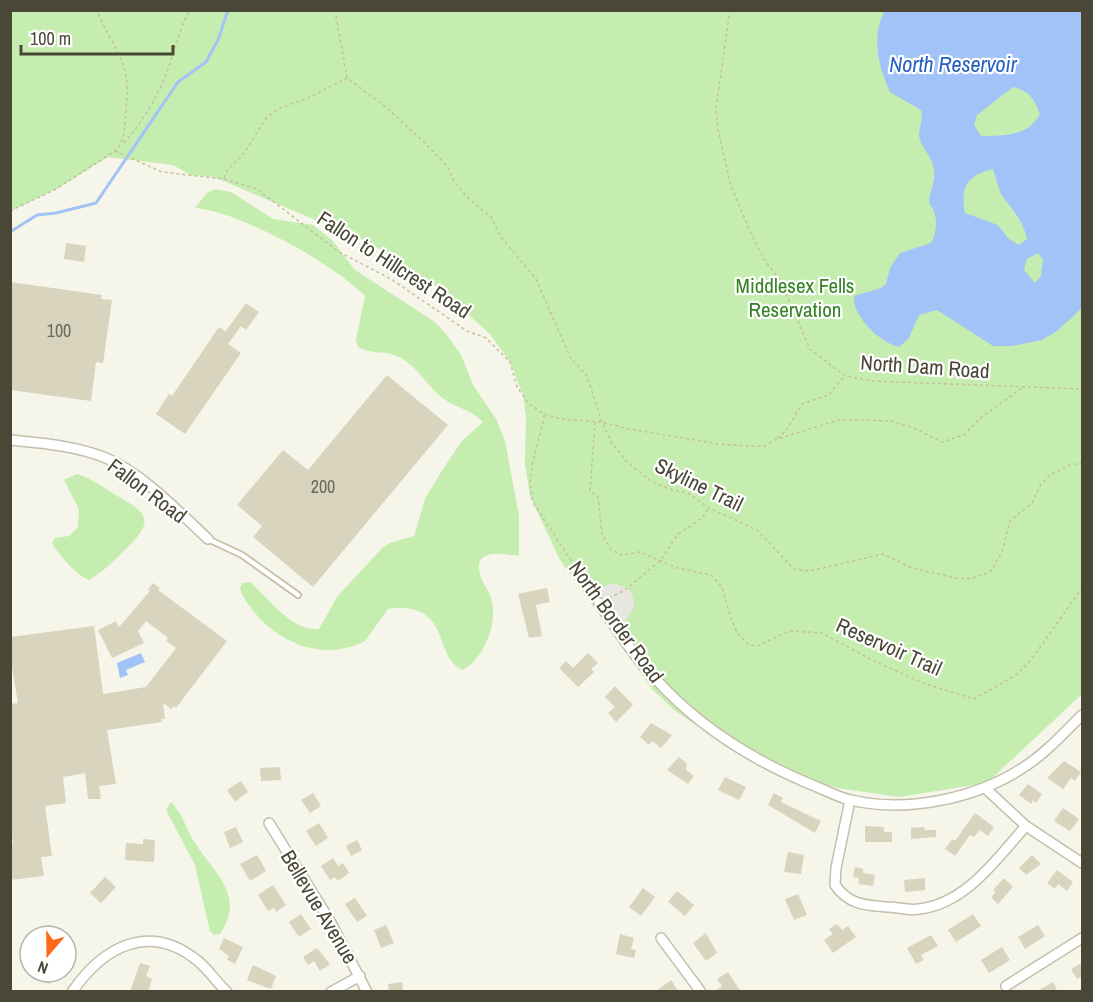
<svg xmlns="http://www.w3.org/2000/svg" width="1093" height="1002" viewBox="0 0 1093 1002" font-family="'Archivo Narrow',sans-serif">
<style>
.green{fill:#c5edaf}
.parking{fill:#e7e6e1}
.water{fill:#a2c3f7;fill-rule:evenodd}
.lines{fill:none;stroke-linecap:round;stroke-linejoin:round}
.stream{stroke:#a2c3f7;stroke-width:3}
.building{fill:#d9d4be}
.lane-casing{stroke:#c3bfab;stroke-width:8}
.street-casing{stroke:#c3bfab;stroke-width:12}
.path{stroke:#c6bf9b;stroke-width:1.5;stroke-dasharray:3 3;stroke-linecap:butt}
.lane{stroke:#fff;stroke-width:4.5}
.street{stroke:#fff;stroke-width:9}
.labels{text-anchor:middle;stroke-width:4.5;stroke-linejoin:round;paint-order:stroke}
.number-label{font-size:18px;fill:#6e6a59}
.street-label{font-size:21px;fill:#4b4737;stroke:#fff}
.park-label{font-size:21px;fill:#358323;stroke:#fff}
.water-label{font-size:22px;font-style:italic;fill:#2560c2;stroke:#fff}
</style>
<rect width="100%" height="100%" fill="#f6f5ea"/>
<g class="green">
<path d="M11 11H1082V694L987 783 899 797 837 788 760 761 720 741 675 711 652 689 560 560 530 496 525 464 526 416 523 395 510 362 489 333 439 289 370 243 214 177 191 175 173 165 108 157 60 187 11 211Z"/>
<path d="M215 189 231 192 273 219 313 225 332 240 355 270 435 322 447 335 462 357 473 385 496 419 505 441 519 516V556C500 553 469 548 482 580 485 586 490 593 492 601 497 626 484 657 463 670 432 658 453 600 388 609L365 641C318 665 266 638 242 594L240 589 242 583 250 582C269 598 291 632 319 629L337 597 382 548 390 543 414 536 425 499 441 472 462 441 483 422C473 411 460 409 447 401 427 389 418 363 394 355 382 351 370 354 358 347L356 340 365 296C334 264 239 211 195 208L207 193Z"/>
<path d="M77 474C92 479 102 486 114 494 145 512 157 518 128 547 116 559 103 572 89 580 77 576 58 554 52 543L55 538 69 536 78 527 79 509 64 480Z"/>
<path d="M171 802C183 814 186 829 195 843 215 874 246 896 220 934L214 935 210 931 195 865 166 810Z"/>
</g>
<path class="parking" d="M614 583 627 588 633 595 634 608 618 631 594 596 602 587Z"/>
<g class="water">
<path d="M885 10 1082 11V308L1057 331 1042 340 1012 346H993L937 310 919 315 909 338 899 347C880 343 852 316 854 296L881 288 886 284 890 268 900 253 931 243C938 230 938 214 929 203 930 189 937 180 933 165 930 154 919 145 919 134 920 125 923 119 921 110L890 92C878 66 871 36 885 10ZM1013 87C1029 91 1034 98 1040 114 1029 136 1003 136 981 136L974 125 977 115ZM993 169C996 178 998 189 1003 197 1014 211 1023 221 1027 239L1019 245 1009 239 998 225 965 213C960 187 967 175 993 169ZM1038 253 1043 260 1041 276 1035 283 1024 270 1027 259Z"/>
<path d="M141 653 145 662 126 670 128 675 120 678 117 663Z"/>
</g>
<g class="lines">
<path class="stream" d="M10 232 37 215 56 213 96 203 178 82 206 62 218 40 228 10"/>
</g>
<g class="building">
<path d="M66 243 86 246 84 262 64 259Z"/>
<path d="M10 282 102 295 101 299 112 300 103 363 96 362 91 401 10 390Z"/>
<path d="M246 303 259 312 246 330 241 326 228 344 241 353 185 434 156 414 169 394 172 396 219 327 226 331Z"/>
<path d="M387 375 448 425 313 587 253 537 262 526 237 505 283 450 308 470Z"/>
<path d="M153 583 160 588 158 590 227 641 176 708 174 706 171 709 163 703 165 719H161L162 722 107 730 116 784 99 786 101 799H88L85 773 63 777 66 803 45 806 52 856 41 857 44 876 10 880V844H13L10 823V704L18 703 10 656V637L94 626 103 694 146 687 176 648 166 641 168 638 146 621 138 631 144 643 112 658 98 630 116 621 119 627 150 591 148 589Z"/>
<path d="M547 588 550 602 536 605 542 636 529 638 518 594Z"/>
<path d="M588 653 598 663 591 669 594 672 578 687 559 668 566 661 573 668Z"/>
<path d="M615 686 633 705 616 722 608 713 615 707 605 697Z"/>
<path d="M651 723 672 735 661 748 652 741 649 745 640 737Z"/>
<path d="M679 757 687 764 686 770 694 776 688 784 667 770Z"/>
<path d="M1064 761 1081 772 1075 781 1071 778 1063 789 1047 778Z"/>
<path d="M280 767 281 780 261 781 260 768Z"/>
<path d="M725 777 746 787 739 800 718 790Z"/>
<path d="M241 781 248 792 235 802 227 790Z"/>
<path d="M1028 784 1042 794 1036 803 1033 800 1031 804 1019 795Z"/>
<path d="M313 793 321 806 310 813 301 800Z"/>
<path d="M774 793 783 798 781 802 821 821 815 833 768 805Z"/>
<path d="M1063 808 1079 819 1070 831 1054 821Z"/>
<path d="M975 813 994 827 988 836 980 830 974 837 970 835 955 856 945 849 952 839 955 841Z"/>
<path d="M319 823 328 838 316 846 306 831Z"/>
<path d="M865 826 884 827V832H892V842H865Z"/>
<path d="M236 827 243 842 230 848 224 832Z"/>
<path d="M924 827 925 830H936V837L911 839V828Z"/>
<path d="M143 839 155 840 154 862 125 860 126 843 143 844Z"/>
<path d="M357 840 362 850 351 856 346 846Z"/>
<path d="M788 852 804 855 801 874 784 872Z"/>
<path d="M257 855 266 871 250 881 240 864Z"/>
<path d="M1032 855 1041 864 1026 875 1019 868Z"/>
<path d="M333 858 338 866 343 863 349 873 338 881 335 877 330 880 321 866Z"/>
<path d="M855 867 863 869V873L875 875 873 886 858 884 859 878 853 877Z"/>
<path d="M1057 870 1073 882 1067 891 1058 884 1055 889 1047 883Z"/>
<path d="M105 877 116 887 101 903 90 893Z"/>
<path d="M925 878V890L905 892 904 880Z"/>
<path d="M1004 878 1013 887 998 904 991 897 996 892 993 890Z"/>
<path d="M273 885 286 905 276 912 274 908 268 911 258 895Z"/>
<path d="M643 888 655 897 641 916 629 907Z"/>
<path d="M677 891 694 905 685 916 668 902Z"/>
<path d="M798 894 807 915 794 920 785 899Z"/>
<path d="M355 898 367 916 357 922 345 904Z"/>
<path d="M301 914 311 929 299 937 289 922Z"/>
<path d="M973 914 981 926 956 942 948 930Z"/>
<path d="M837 924 842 930 848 926 856 937 833 953 824 940 833 934 829 929Z"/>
<path d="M386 925 394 943 381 948 374 930Z"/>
<path d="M1038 925 1045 936 1025 949 1018 937Z"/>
<path d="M706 933 717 953 706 961 693 943Z"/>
<path d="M620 934 634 938 631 949 636 950 634 958 616 954Z"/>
<path d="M931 935 938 946 921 955 924 960 916 964 907 948Z"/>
<path d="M224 938 243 947 235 964 227 960 229 956 219 949Z"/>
<path d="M1002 947 1010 960 989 973 981 960Z"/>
<path d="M317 948 330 964 320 971 314 961 308 965 303 957Z"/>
<path d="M1083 962V976L1077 979 1071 969Z"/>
<path d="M140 963 150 966 146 976 152 979 148 992H130Z"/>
<path d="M253 965 276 976 271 989 247 980Z"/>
<path d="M33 972H58L49 984Z"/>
<path d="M728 972 741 992H714L722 986 717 979Z"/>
<path d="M671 980 679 992H655Z"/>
<path d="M402 982 403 992H389L388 984Z"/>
<path d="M1053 982 1058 992H1036Z"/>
</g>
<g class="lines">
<defs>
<path id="lane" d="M208 539 242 555 298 595"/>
<g id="street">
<path d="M10 440C42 443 77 446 106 458 142 473 180 513 208 539"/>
<path d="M599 603C616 628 632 654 653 676 697 726 755 762 817 787 828 791 839 798 851 800 906 813 974 799 1021 769 1044 755 1064 733 1082 715"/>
<path d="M985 788 1026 826 1082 863"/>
<path d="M850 800 836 868 835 885C849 905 865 905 887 907 898 907 908 911 919 909 966 904 997 858 1026 826"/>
<path d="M269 823 330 921 367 992"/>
<path d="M661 938 701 992"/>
<path d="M1006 986 1082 938"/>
<path d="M72 992C103 947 149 921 198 961 209 970 216 982 227 992"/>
<path d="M331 992 360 976"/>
</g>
</defs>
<use href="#lane" class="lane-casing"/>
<use href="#street" class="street-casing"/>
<g class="path">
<path d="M335 10 347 78 386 107 423 141 447 166 455 183 470 200 491 217 500 236 536 279 570 357 587 376 602 422 612 443 627 462 651 481 669 489 688 493 709 508 757 530 794 569 810 571 883 554 912 568 956 578 970 579 990 572 1002 552 1010 521 1032 503 1041 484 1050 475 1070 465 1082 463"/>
<path d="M730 10 716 108 718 130 731 186 749 229 765 261 780 280 810 349 845 376 872 381 1082 389"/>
<path d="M124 143C145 119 160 92 170 63 176 45 180 27 190 10"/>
<path d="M115 151 162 172 224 179 257 189 339 252 391 279 467 331 486 338 510 362 517 387 529 404 544 414 561 419 602 422 629 429 718 444 749 446H764L777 439 839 420H853L891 421 914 428 942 442 964 435 979 419 1022 388"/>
<path d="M224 178 228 169 242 156 267 117 282 107 306 99 347 78"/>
<path d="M10 211 56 189 115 151C124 142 124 134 125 122 127 100 130 77 120 57 113 41 103 27 97 10"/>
<path d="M544 415C540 444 523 475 534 504L593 594"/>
<path d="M595 422 590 491 598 497 602 534 611 550 622 555 640 552 677 568 711 575 722 587 731 619 738 634 749 645 757 646 790 631 822 633 870 659 923 683 974 699 1016 675 1031 660 1082 588"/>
<path d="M777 438 786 431 802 404 828 395 845 376"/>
<path d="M609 598 625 590 661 560 677 535 703 517 708 509"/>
</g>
<use href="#lane" class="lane"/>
<use href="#street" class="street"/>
</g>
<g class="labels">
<g class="number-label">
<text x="59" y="337">100</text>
<text x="323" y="493">200</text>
</g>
<g class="street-label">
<text transform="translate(394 265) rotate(33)" y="7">Fallon to Hillcrest Road</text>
<text transform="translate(925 367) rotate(4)" y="7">North Dam Road</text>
<text transform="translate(699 485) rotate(26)" y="7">Skyline Trail</text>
<text transform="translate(147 491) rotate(37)" y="7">Fallon Road</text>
<text transform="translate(616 622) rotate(54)" y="7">North Border Road</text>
<text transform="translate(889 647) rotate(24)" y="7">Reservoir Trail</text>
<text transform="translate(319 907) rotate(59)" y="7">Bellevue Avenue</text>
</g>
<g class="park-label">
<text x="795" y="293">Middlesex Fells<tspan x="795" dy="24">Reservation</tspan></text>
</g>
<g class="water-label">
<text x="953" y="72">North Reservoir</text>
</g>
</g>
<rect width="1093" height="1002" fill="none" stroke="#4b4737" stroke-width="24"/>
<g transform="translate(48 954) rotate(200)"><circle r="28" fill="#ffffff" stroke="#b7b5af" stroke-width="1.5"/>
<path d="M0-4.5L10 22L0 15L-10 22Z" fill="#ff6918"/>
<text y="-9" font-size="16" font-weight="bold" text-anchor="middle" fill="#4b4737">N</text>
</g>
<path d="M21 45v9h152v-9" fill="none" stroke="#4b4737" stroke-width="3"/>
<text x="30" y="45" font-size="18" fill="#4b4737" stroke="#ffffff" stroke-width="4.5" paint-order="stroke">100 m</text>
</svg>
